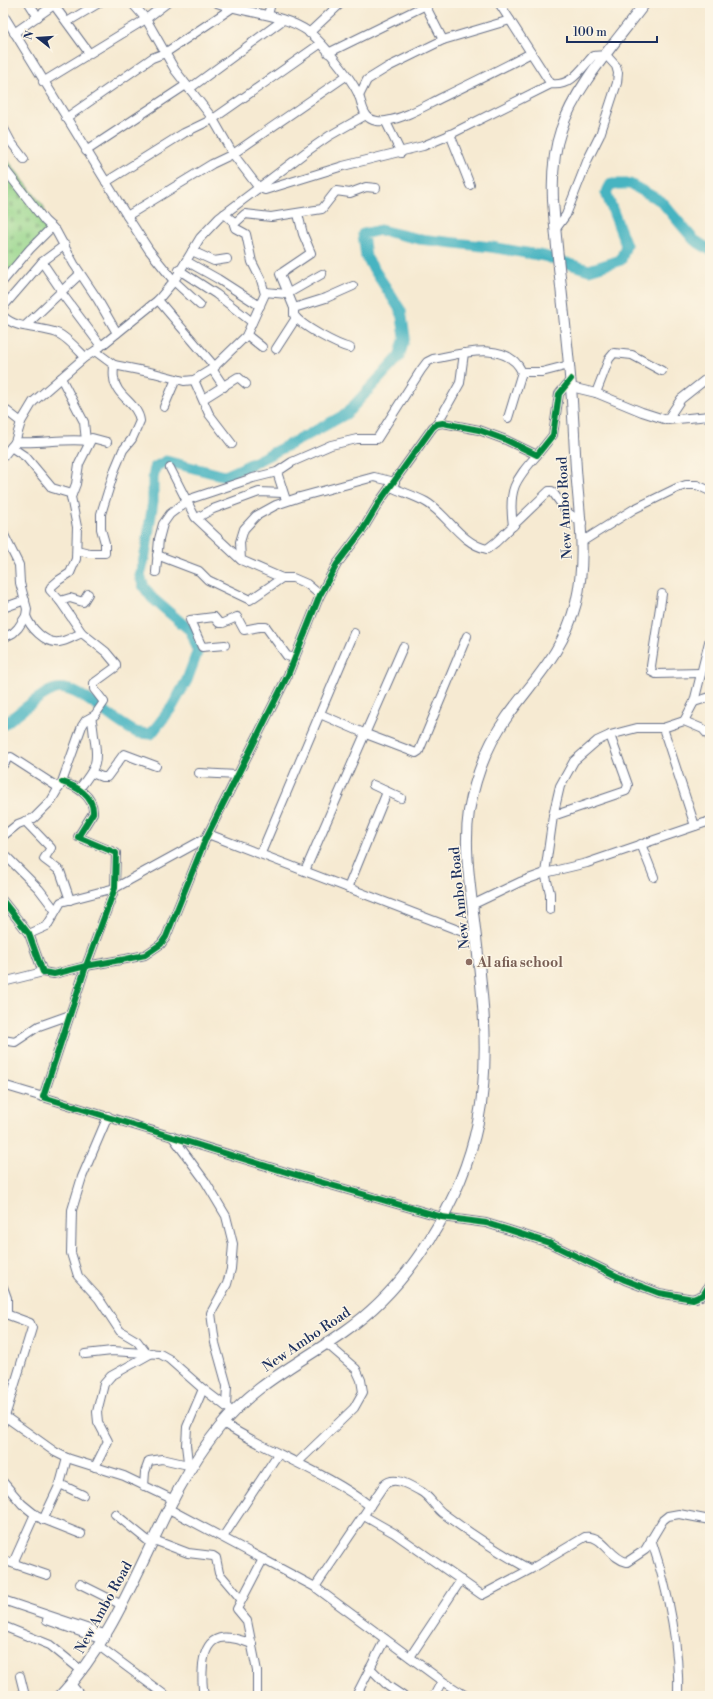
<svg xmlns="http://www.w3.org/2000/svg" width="713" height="1699" viewBox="0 0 713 1699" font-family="'Libre Bodoni',serif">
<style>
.cemetery{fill:url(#cemetery-stones);stroke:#598275}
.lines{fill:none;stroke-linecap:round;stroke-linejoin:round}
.river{stroke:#46b4c1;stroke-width:11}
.minor-casing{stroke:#687087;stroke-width:10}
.major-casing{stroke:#687087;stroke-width:12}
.minor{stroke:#fff;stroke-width:8}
.major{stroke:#fff;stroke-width:10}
.cycleway-casing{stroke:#fcf5e5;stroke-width:8}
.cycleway{stroke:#00873e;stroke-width:6}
.education-dot{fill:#8d6e63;stroke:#fcf5e5;stroke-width:1.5}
.labels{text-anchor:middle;stroke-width:3;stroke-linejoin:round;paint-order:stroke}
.street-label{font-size:14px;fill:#1b2f5e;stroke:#fcf5e5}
.education-label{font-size:14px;font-weight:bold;fill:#785e54;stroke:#fcf5e5;text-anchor:start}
</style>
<defs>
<pattern id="cemetery-stones" width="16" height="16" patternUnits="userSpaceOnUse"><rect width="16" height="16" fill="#97d68c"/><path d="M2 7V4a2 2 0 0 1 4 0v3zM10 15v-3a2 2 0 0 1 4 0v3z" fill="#82b87b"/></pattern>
</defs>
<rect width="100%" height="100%" fill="#fcf5e5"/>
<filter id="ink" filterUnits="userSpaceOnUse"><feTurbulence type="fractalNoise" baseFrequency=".025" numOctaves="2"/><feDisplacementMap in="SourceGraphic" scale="8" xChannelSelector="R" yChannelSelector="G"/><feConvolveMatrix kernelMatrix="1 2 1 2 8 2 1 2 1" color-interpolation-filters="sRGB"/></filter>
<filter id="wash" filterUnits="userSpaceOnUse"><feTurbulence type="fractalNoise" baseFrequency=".012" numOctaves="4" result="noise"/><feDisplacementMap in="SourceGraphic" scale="16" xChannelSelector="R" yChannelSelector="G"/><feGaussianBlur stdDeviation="0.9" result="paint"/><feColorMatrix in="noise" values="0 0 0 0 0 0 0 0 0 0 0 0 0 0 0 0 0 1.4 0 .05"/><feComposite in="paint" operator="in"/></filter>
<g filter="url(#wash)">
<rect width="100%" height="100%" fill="#f6ead2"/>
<path class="cemetery" d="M3 154 44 207 49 231 3 283Z"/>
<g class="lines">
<path class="river" d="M3 725C14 717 44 691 56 689 79 684 114 723 136 732 140 734 146 733 151 734L172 707 187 680 198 650 191 631 152 598 144 587 140 576 146 550 153 501V478L155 467 166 461 225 476 243 468 306 436 346 414 399 357 405 337 401 311 366 257 363 234 380 230 419 239 491 247 544 256 589 270 621 260 626 245 606 193 611 184H630L661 201 694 240 710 250"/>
</g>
</g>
<g filter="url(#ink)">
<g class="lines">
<defs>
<g id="minor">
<path d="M29 3 38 17"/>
<path d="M132 3 146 19 175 70 213 119 233 154 259 188 265 190 343 166 423 146 445 137 551 84C571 87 581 69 593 56L606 55 616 66 618 73 617 83 600 135 588 159 566 215 555 230"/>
<path d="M217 3C247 14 282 13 309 32 322 42 353 80 359 96 362 103 362 110 367 116 371 121 380 122 386 121 404 118 423 107 439 99 470 84 501 69 531 53"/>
<path d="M424 3 443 40"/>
<path d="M499 3 551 84"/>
<path d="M3 14 127 216 149 250 174 281 200 305"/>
<path d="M268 15 271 3"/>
<path d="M67 22 99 3"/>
<path d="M14 33 54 5 89 53"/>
<path d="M309 33 341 3"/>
<path d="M328 53 426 5"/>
<path d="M43 82 146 19 167 3"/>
<path d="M189 89 283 20"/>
<path d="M359 96 367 80 388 67 443 40 510 20"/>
<path d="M66 118 152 58 165 53 232 8"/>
<path d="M386 122 401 153"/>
<path d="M3 127 11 142 24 159"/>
<path d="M450 134 470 185"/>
<path d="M86 151 186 85"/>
<path d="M3 167 45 221 56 231 74 264 98 300 117 333"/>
<path d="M106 182 184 133 213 119 320 44"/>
<path d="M298 214 303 234 311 253 280 274 294 308V315C301 326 337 345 350 348"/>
<path d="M127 216 212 164 233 154 346 76"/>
<path d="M234 224 245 214 271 217 322 209 336 191 350 193 366 187 376 188"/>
<path d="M192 251 214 261 227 259"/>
<path d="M186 261 218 279 260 306"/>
<path d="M42 262 61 290"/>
<path d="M179 270 216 294 252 322"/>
<path d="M3 281 30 249 52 227"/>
<path d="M60 291 101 346"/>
<path d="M265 292 287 294 322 274"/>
<path d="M158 300 215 367"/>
<path d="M3 307 42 262 65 245"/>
<path d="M294 308 326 298 353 286"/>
<path d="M3 316C17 330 40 326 57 333 67 337 77 349 85 357"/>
<path d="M25 326 80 274"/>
<path d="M247 335 262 347"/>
<path d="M276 349 296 318"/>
<path d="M95 351 114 365 154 373 184 381 194 380 212 369 246 336 265 294 261 280 252 262 246 234 235 228 233 221 224 214"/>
<path d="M212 369 224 387"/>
<path d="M522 372H542L569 365"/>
<path d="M61 378 84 422 86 441"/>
<path d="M194 380 209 414 232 444"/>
<path d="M571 387 596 393 642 412 667 420 710 416"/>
<path d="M596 393 609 359 614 353 632 355 662 371"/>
<path d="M203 399 238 377 246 384"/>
<path d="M164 407 176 379"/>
<path d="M3 408 21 422 33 402 85 357 95 351 158 300 174 281 200 238 219 218 306 152 329 136 366 115"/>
<path d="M667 420 681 399 710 376"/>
<path d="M437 424 460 383 464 353"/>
<path d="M15 442C40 444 64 438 89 441"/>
<path d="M11 447 26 457 52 488 72 494"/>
<path d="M3 457 15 442 21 422"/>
<path d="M170 468 195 517 241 560"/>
<path d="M277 472 285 497"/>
<path d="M391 487C402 492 415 496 426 502 447 514 461 544 487 549L496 542 549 491H552L567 512 582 523"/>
<path d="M197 518 213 509 259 492 283 493"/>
<path d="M513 526C508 490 514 481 537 455"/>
<path d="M3 533 19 565 20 583 27 609 26 616 18 628 13 633 3 638"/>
<path d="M583 541 634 509 677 488 686 485H697L710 491"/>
<path d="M77 550 89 553H105V543L101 529V514L115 469 123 450 132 439 140 421C138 403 115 396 114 378 113 374 114 369 114 365"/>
<path d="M157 555 199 571 208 580 250 600 282 578"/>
<path d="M156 572 159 539 163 524 170 514 190 499 253 478 277 472 292 462 331 445 357 439H377L421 370 427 362 433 359C460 354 507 339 522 372L508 418"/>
<path d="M662 594 651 666 652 672 656 674 701 673"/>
<path d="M320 595 307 584 293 578H282L241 560 240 542 244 529 256 516 276 505 300 497 374 477 395 482"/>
<path d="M60 601 70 598 83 602 88 594"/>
<path d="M3 608 25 600"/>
<path d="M26 616C30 627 45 644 59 642 67 641 74 636 82 633"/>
<path d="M225 645 202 647 190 620 214 617 219 623H223L237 617 244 630 259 627H266L287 656 295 658"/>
<path d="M694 702 710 697"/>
<path d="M320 714 366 734 416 753 419 751 467 636"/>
<path d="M684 721 703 729 710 737"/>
<path d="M663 728 695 826"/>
<path d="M3 765 8 758 11 757 59 788"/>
<path d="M92 773 102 777H107L124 754 156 766"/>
<path d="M199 773 237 775"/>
<path d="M62 782C76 786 94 796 93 813L78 837 116 853 115 888 86 966 43 1097 289 1173 442 1217 486 1223 509 1230 549 1243 625 1280 659 1293 693 1299 703 1295 710 1284"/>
<path d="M373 785 401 798"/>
<path d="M79 789C96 768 99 763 94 736 93 729 93 724 91 718"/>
<path d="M553 816 626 791 628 785 610 735"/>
<path d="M25 821 51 848 44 859 60 871 70 900"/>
<path d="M208 834 476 937"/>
<path d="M3 836 18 824 34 818 51 801 62 782 82 726 86 720 95 715 104 702 94 689V683L116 667V664L106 652 82 633 60 601 50 590 51 587 59 580 70 573 76 559 77 527 71 497 76 484 79 464 92 438 107 442"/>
<path d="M641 844 654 877"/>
<path d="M3 853 39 889 55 910"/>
<path d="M261 853 354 633"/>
<path d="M305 871 403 647"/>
<path d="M348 888 387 792"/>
<path d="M3 901 29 934 41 967 43 972 54 974 86 966 126 959 145 955 161 944 166 937 206 838 288 675 320 595 337 564 362 531 380 501 433 427 437 424 443 423 479 430 506 440 537 455 553 435 559 394 571 379"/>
<path d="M472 905 520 882 545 873 587 863 710 821"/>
<path d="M550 910V893L545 873 553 816 560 786 574 761 597 741 610 735 637 728H663L684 721 694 702 710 638"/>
<path d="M29 934 47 926 61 902 115 888 206 838"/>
<path d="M3 982 43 972"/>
<path d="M3 1040 15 1042 39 1026 70 1015"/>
<path d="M3 1085 43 1097"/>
<path d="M108 1116 82 1177 72 1210 71 1253 78 1276 99 1299 120 1331 137 1341 146 1353"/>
<path d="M172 1136 205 1181 226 1216 233 1244 231 1269 227 1284 211 1313 215 1343 227 1386 226 1406"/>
<path d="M3 1287 7 1298V1314"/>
<path d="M3 1313 30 1323 32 1328 3 1423"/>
<path d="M85 1354 112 1351 160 1354 169 1359 203 1389 228 1408"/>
<path d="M3 1415 55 1452 67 1458 124 1476 174 1500"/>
<path d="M223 1423C271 1454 325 1471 370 1506"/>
<path d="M298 1462 354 1408 363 1392 361 1380 356 1369 326 1343"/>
<path d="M95 1467 108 1441 98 1422 97 1412 104 1384 111 1376 152 1353"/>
<path d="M189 1470 186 1445 187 1427 203 1389"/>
<path d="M3 1482 22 1504 38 1517 81 1534"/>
<path d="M60 1484 83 1495"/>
<path d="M144 1486 145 1472 149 1461 162 1459 188 1465"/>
<path d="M169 1509 315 1587 442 1681 466 1696"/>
<path d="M115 1514 152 1544"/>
<path d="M364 1516 394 1533 482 1595 531 1569 585 1537C603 1534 610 1559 627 1562L645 1550 663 1520 668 1516 679 1514 710 1520"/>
<path d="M43 1520 60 1484 67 1458"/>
<path d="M223 1537 278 1454"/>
<path d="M651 1539C668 1590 680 1642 678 1696"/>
<path d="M154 1540 188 1553 213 1556 216 1558 219 1573 241 1599"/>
<path d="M3 1560 47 1575"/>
<path d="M13 1563 35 1514"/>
<path d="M80 1584 122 1605"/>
<path d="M315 1587 384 1485C394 1475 409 1485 420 1491 430 1496 435 1508 444 1514 471 1534 500 1553 529 1569"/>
<path d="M3 1600 107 1635"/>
<path d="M47 1620 103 1640"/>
<path d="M3 1626 50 1645 82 1671"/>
<path d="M99 1646 166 1696"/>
<path d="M410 1657 461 1580"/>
<path d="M370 1668 388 1686 403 1696"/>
<path d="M20 1676 25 1696"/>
<path d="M71 1684 81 1696"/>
<path d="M204 1696C202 1685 202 1675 203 1664 207 1632 226 1634 252 1644"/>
<path d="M257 1696V1671L247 1621 237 1609 263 1559"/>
<path d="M356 1696 385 1639"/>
<path d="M434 1696 442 1681"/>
</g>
<path id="major" d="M60 1696C133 1619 153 1509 219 1428 256 1382 299 1364 345 1331 411 1285 462 1200 478 1122 492 1052 481 982 473 912 469 878 464 844 469 811 475 777 487 745 507 717 535 678 563 653 576 603 587 558 579 514 576 469 574 438 573 407 570 376 565 317 557 259 553 200 552 176 553 153 561 130 575 86 618 40 645 3"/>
</defs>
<use href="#minor" class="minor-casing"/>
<use href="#major" class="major-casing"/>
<use href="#minor" class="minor"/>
<use href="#major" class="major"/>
<defs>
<g id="cycleway">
<path d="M62 782C76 786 94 796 93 813L78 837 116 853 115 888 86 966 43 1097 289 1173 442 1217 486 1223 509 1230 549 1243 625 1280 659 1293 693 1299 703 1295 710 1284"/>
<path d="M3 901 29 934 41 967 43 972 54 974 86 966 126 959 145 955 161 944 166 937 206 838 288 675 320 595 337 564 362 531 380 501 433 427 437 424 443 423 479 430 506 440 537 455 553 435 559 394 571 379"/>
</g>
</defs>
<use href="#cycleway" class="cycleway-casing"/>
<use href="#cycleway" class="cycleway"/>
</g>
</g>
<circle class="education-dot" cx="469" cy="962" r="4"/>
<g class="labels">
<g class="street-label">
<text transform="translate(564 508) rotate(-93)" y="5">New Ambo Road</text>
<text transform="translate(459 898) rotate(-96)" y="5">New Ambo Road</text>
<text transform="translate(306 1339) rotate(-34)" y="5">New Ambo Road</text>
<text transform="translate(103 1607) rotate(-61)" y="5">New Ambo Road</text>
</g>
<g class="education-label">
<text x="477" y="967">Al afia school</text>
</g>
</g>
<rect width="713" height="1699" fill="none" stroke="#fcf5e5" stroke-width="16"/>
<g transform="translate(38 38) rotate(287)" stroke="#fcf5e5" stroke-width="3" paint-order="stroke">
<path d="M0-3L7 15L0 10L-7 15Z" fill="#1b2f5e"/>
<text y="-6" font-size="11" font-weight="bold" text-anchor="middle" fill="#1b2f5e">N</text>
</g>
<path d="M567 36v6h90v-6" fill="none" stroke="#1b2f5e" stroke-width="2"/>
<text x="573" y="36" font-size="12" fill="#1b2f5e" stroke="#fcf5e5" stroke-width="3" paint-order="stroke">100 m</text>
</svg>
